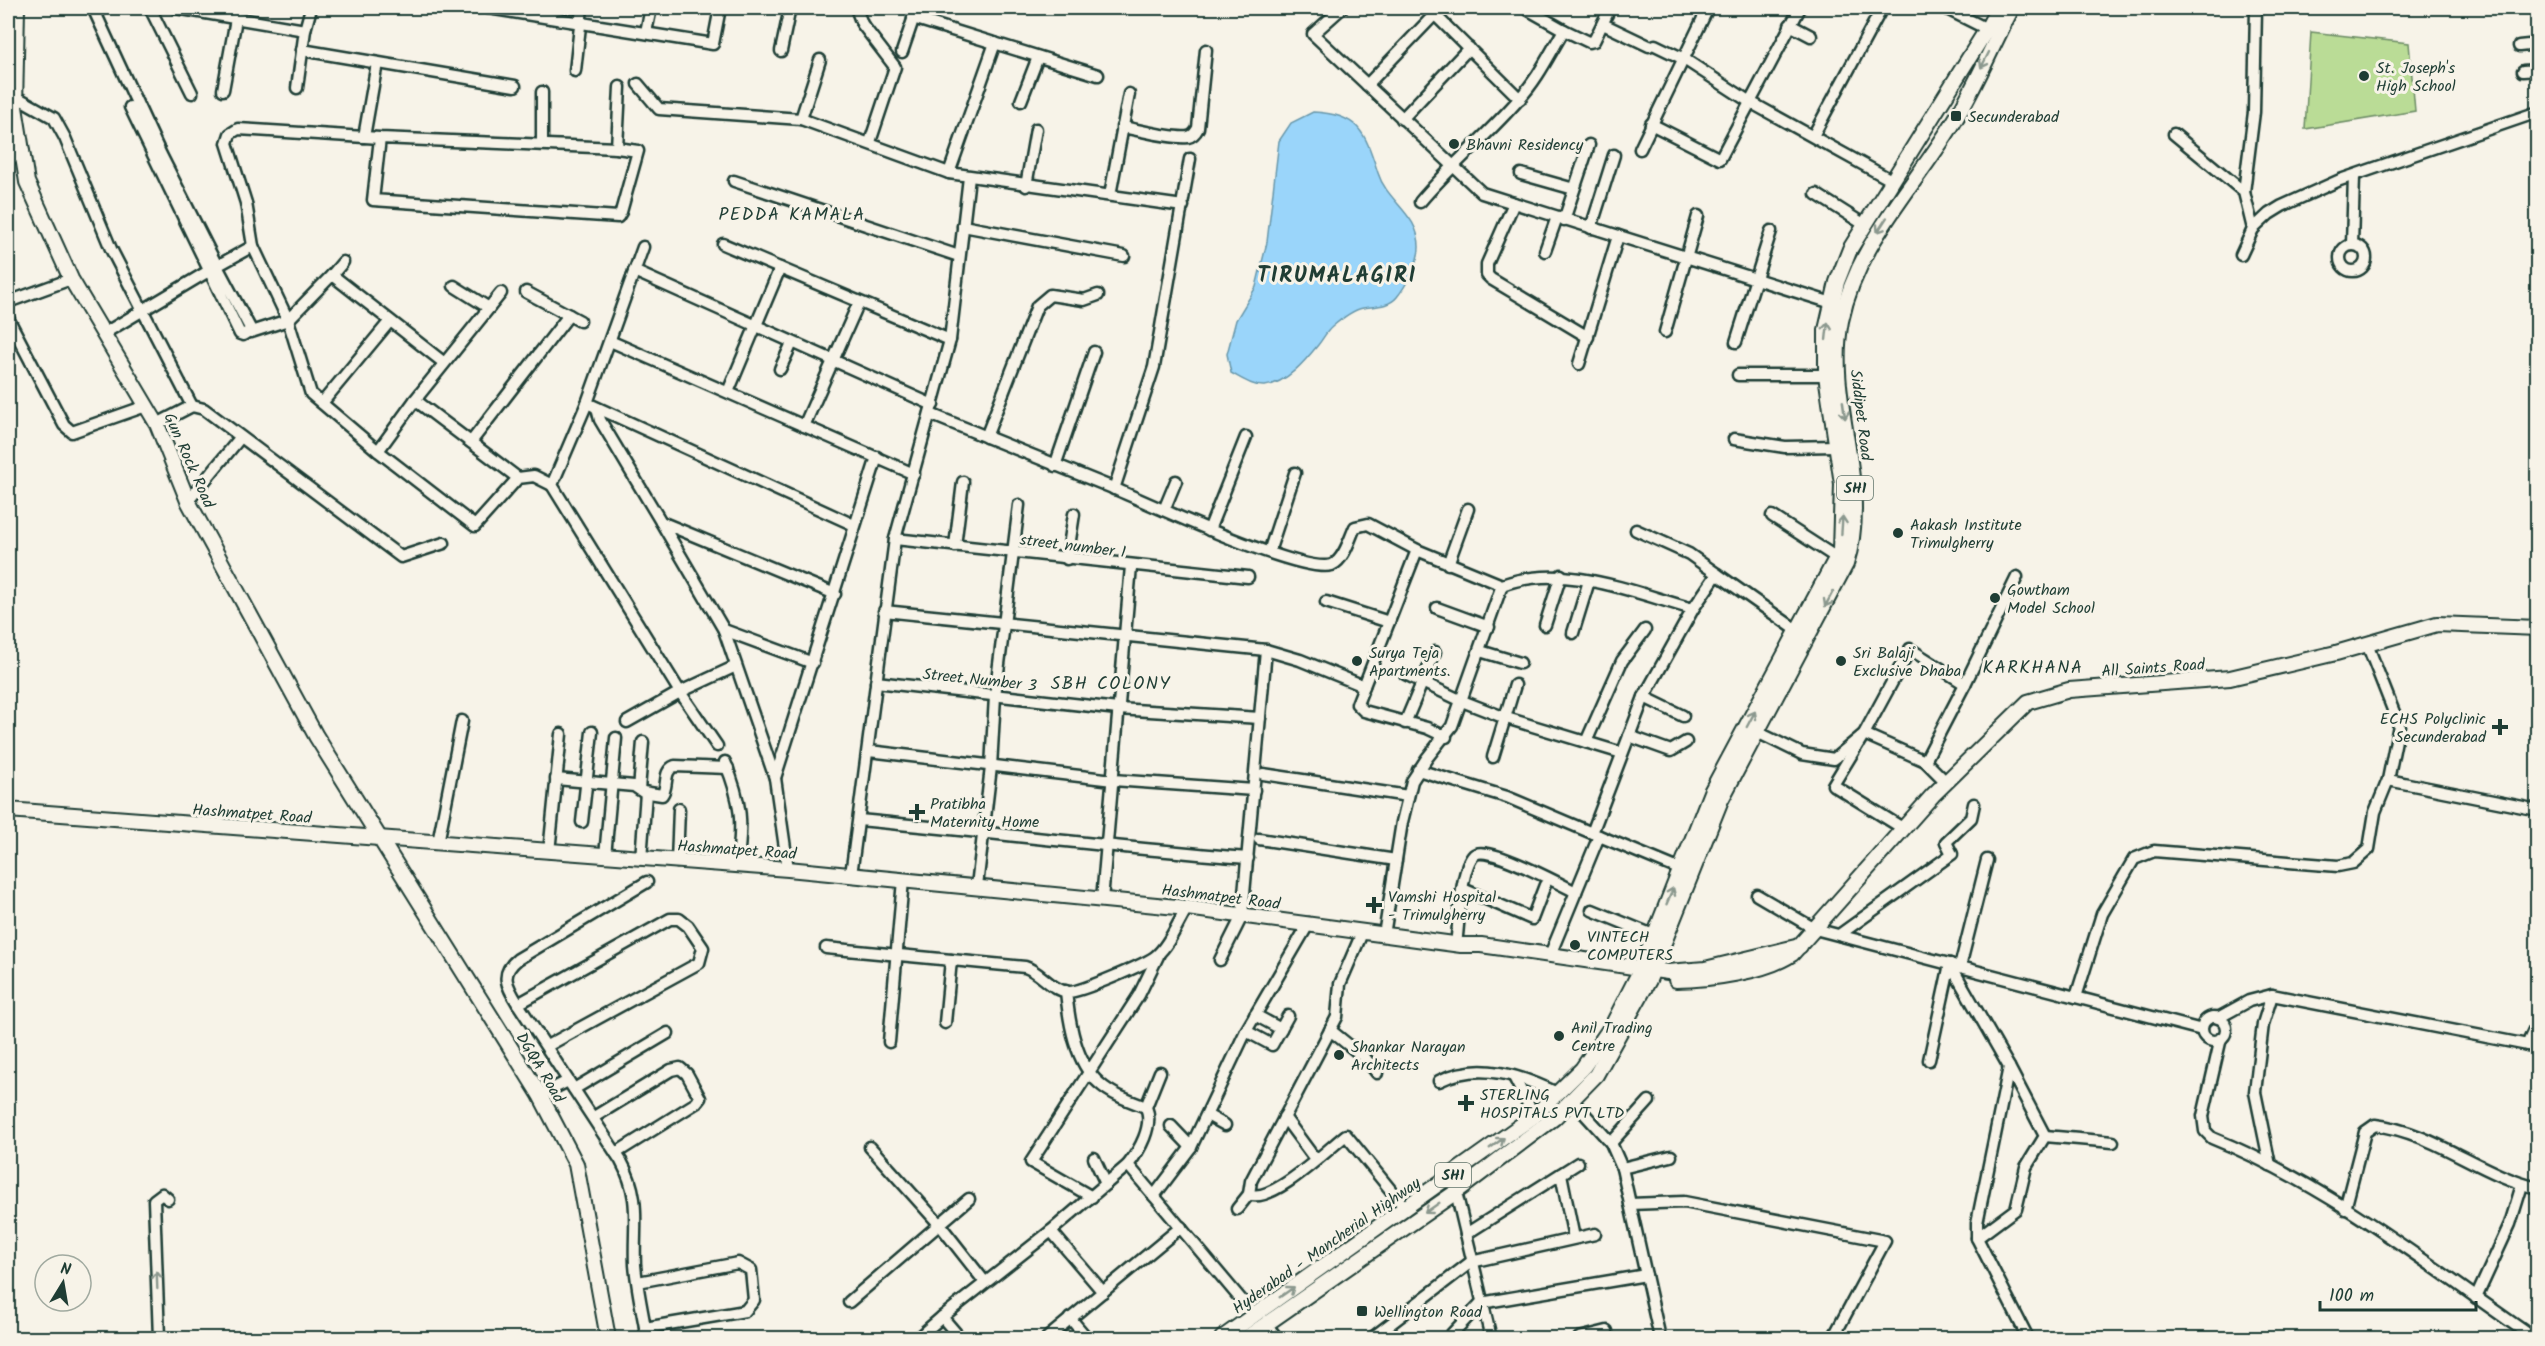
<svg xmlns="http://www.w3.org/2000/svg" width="2545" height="1346" viewBox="0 0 2545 1346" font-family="Kalam,sans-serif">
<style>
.green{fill:#badc96;stroke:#6c8c65;stroke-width:1.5}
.water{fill:#9ad5fa;stroke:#6998ab;stroke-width:1.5}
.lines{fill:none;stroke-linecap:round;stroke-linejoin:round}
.minor-casing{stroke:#1f3d34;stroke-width:15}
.major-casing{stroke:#1f3d34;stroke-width:18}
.minor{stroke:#f7f3e8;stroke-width:10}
.major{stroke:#f7f3e8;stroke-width:14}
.oneway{stroke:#8b988e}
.poi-dot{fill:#1f3d34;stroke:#f7f3e8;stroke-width:2}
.labels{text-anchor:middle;stroke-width:6;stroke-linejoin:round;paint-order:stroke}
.shield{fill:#f7f3e8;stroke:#60746a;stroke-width:1.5}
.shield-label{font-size:15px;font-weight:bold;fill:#1f3d34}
.poi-label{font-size:16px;fill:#1f3d34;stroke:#f7f3e8;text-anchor:start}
.street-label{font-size:16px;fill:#1f3d34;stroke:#f7f3e8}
.neighbourhood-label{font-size:18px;letter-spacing:1.5px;fill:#1f3d34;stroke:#f7f3e8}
.district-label{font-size:22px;font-weight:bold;letter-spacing:1.5px;fill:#1f3d34;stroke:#f7f3e8}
</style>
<rect width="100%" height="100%" fill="#f7f3e8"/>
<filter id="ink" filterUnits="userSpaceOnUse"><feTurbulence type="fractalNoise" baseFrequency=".0167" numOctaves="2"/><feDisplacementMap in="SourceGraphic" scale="12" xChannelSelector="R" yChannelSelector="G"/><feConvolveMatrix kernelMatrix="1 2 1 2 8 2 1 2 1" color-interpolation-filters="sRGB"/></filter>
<g filter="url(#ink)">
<path class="green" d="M2311 32 2409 43 2415 111 2305 129Z"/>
<path class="water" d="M1313 112C1360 114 1365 133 1378 173 1387 202 1419 214 1419 247 1419 262 1406 286 1397 297 1389 307 1374 306 1363 308 1353 310 1340 320 1332 327 1326 332 1323 339 1318 345 1305 361 1287 383 1265 386 1253 387 1241 378 1231 373L1227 354 1236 320 1256 287 1267 242 1279 141 1291 123Z"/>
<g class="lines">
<defs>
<g id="minor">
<path d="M93 8 161 155 217 266 103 334"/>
<path d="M150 8 192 93"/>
<path d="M176 8 305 30"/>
<path d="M488 8 713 44 720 8"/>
<path d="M856 8 862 24 895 67 870 142"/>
<path d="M1342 8 1313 34 1482 193 1832 303"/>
<path d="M1428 8 1520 99"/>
<path d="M1525 8 1564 30"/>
<path d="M1945 8 1987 29"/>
<path d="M913 18 1098 75"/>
<path d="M1603 24 1649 46"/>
<path d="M1790 25 1811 36"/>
<path d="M646 32 651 8"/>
<path d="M1655 45 1684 59 1750 102 1893 181"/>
<path d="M2519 46 2538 44"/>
<path d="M302 50 515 86"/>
<path d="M781 51 790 8"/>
<path d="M902 52 917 8"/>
<path d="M575 71 582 8"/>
<path d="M2523 71 2538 70"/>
<path d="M638 84 659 109 801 119 949 173 1183 206"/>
<path d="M1367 85 1435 14"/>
<path d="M297 88 305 30 311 8"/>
<path d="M223 90 236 19"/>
<path d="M15 96 54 118 65 138 111 249 192 406"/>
<path d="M1021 101 1038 57"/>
<path d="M130 107 240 334 243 335 251 330 217 266 253 246"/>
<path d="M801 119 820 60"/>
<path d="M1402 119 1469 48"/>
<path d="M1651 124 1720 159 1800 8"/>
<path d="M1122 127C1140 130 1171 139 1188 137 1193 136 1196 132 1198 128L1206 50"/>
<path d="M2174 134 2244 192 2253 229"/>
<path d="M1813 136 1882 8"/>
<path d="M364 137 377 63"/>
<path d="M380 138 373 200 618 217 621 212 638 151 617 148 380 138 238 129 230 134 227 143 246 203 253 246 288 320 311 394 378 451 475 526 518 478 534 476 552 485"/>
<path d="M542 144V92"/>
<path d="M617 148 620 87"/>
<path d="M1640 149 1708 8"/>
<path d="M8 159 23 153"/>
<path d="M949 173 995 43"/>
<path d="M1521 174 1574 189"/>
<path d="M734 181 959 256"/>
<path d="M1026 186 1036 129"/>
<path d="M2244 192 2254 112 2256 8"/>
<path d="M1816 194 1865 225"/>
<path d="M1110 195 1129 94"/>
<path d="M1420 202C1451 165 1488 135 1519 99 1538 79 1550 53 1564 30L1589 42 1594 41 1610 8"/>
<path d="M1514 203 1487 264V275L1491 279 1588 337"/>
<path d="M1564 220 1589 145"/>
<path d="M963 226 1124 256"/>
<path d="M1591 228 1614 155"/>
<path d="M723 244 950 340"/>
<circle cx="2353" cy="258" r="13"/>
<path d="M2352 245 2354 176"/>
<path d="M643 247 587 403 552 485 680 692 717 746"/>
<path d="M1545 251 1557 217"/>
<path d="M2241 255 2253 229 2269 214 2282 206 2340 180 2538 112"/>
<path d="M634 271 933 405"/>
<path d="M332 275 343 262"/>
<path d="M454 286 489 308"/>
<path d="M526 292 580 321"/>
<path d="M8 302 71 279"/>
<path d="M8 318 64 425 72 432 146 406"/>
<path d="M251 332 288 320 332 275 443 362"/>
<path d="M1665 332 1698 216"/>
<path d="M610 341 914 474"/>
<path d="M1736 342 1771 231"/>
<path d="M1579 364 1618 236"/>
<path d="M780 369 792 343"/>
<path d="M1738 375H1826"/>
<path d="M728 392 780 268"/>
<path d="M415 400 501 293"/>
<path d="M322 403 390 321"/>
<path d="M587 403 854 525"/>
<path d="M597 408 600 420 661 522"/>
<path d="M930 414C991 439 1052 463 1113 488 1148 503 1302 575 1332 565 1344 560 1350 538 1355 527L1368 524 1417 550 1502 585"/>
<path d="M157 424 192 406 204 409 401 557 444 543"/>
<path d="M804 426 859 302"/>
<path d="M986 437 1037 306 1050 295 1084 300 1098 295"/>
<path d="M1734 439 1785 447 1836 446"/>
<path d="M471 442 569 315"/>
<path d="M378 451 415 400 518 478"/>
<path d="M1055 466 1094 352"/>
<path d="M1114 489 1154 367 1190 159"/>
<path d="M188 501 240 438"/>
<path d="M1164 510 1176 481"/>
<path d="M1772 516 1837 558"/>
<path d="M1209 530 1246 437"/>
<path d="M1636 530 1689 554 1717 574"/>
<path d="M895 539 1248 577"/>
<path d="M955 546 963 482"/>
<path d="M1417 550 1357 704 1364 711 1427 728 1446 737"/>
<path d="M1269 552 1295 473"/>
<path d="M1067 559 1074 514"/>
<path d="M1448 564 1468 509"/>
<path d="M1326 602 1389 622"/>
<path d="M1437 608 1489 627"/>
<path d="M884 611 1266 650 1300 660 1364 686"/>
<path d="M1545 625 1561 575"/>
<path d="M724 630 813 663"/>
<path d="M1573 633 1589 581"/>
<path d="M1480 651 1520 663"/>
<path d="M1405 674 1462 701 1503 717 1622 753"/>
<path d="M876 682 1118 709 1260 718"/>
<path d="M1644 697 1683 716"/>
<path d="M627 722 680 692 736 666"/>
<path d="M1405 723 1435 652"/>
<path d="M1757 732 1802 754 1834 759 1864 734 1910 649 1965 684 2017 577"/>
<path d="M1629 736 1671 751 1686 742"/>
<path d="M1586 742 1622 661 1645 630"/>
<path d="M869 751 1113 780 1254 790"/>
<path d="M1493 757 1515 685"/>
<path d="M1925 761 1946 782"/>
<path d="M725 762C742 803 743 823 737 866"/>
<path d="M1418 770 1507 797 1592 833"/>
<path d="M1263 774 1408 796"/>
<path d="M775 778 724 630 661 522 835 594"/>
<path d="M556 779 634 786 643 792 662 795C669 786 662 771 675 766L728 768"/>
<path d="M2388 780 2538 810"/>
<path d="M639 789 643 742"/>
<path d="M859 820C988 832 1118 848 1248 858"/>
<path d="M582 822 592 732"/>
<path d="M1904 829 1833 785 1864 734 1925 761 1965 684"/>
<path d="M1259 839 1396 860"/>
<path d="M438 843 462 721"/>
<path d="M549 852 561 734"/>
<path d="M605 856 616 738"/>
<path d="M641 859 646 793"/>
<path d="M677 862 679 809"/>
<path d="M788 869 775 778 877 457"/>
<path d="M1681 870 1592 833 1644 697 1693 609 1717 574 1798 631"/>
<path d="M851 875 895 539 950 340 969 177"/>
<path d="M647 882 518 959C499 974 507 986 518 1004L621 1161C642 1199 633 1225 635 1265 637 1289 643 1315 647 1338"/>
<path d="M977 886 991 767 995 696 1019 505"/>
<path d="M1463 889 1532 919 1545 885"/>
<path d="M1757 895 1815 929 2202 1030"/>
<path d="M1102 900 1131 566"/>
<path d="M1592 910 1653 935"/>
<path d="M1362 933 1340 984 1337 1017 1251 1181 1249 1194C1271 1205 1328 1149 1346 1135L1406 1209"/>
<path d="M1384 935 1402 822 1412 781 1427 758 1452 726 1502 585C1565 562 1631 592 1693 609"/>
<path d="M1839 935 1952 854 1946 842 1971 818 1974 804"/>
<path d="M1456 945C1459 924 1460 869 1474 855 1486 844 1560 884 1576 892"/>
<path d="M826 948 1025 967C1041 972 1051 990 1068 992 1078 993 1149 963 1157 955 1170 944 1178 922 1187 908"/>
<path d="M1550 955 1599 836"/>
<path d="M1220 960 1242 916 1266 650"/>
<path d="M1950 964 2009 1067 1977 1223V1238L2028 1338"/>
<path d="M1960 967 1987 860"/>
<path d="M1066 991C1069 1022 1075 1062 1099 1083 1112 1095 1130 1101 1146 1107"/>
<path d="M2076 997 2102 914 2134 859 2154 851 2338 866 2353 863 2369 849 2375 812 2388 780 2399 725 2367 644"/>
<path d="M518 1004 670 919H679L688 926 703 948 699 963 547 1046"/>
<path d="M1255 1015 1281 1029"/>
<circle cx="2214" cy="1029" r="12"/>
<path d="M2218 1018 2249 1001 2272 995 2538 1047"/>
<path d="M945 1023 951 960"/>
<path d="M1330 1030 1366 1059 1377 1073"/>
<path d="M1246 1031 1272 1045 1288 1016"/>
<path d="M2221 1038 2203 1116 2205 1131 2212 1138C2329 1185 2431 1267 2534 1338"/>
<path d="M889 1042 903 880"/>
<path d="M2527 1045 2538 1021"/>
<path d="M1929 1060 1950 964"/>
<path d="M1514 1077 1534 1116"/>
<path d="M1439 1081C1479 1061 1520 1075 1559 1094"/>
<path d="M574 1089 668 1033"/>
<path d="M540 1095 568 1081"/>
<path d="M1572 1100 1611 1143 1622 1168 1660 1338"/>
<path d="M1207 1115 1225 1125"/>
<path d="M594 1117 671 1070 680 1068 687 1074 700 1098 696 1103 616 1153"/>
<path d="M1284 1117 1315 1159"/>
<path d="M1171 1126 1191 1147"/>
<path d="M2045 1136 2113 1142"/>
<path d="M1611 1143 1649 1101"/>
<path d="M870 1147 940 1225 984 1281"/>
<path d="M1094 1158 1106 1184"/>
<path d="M1128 1165 1254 1315"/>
<path d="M2270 1165 2255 1092 2263 1024 2272 995"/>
<path d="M1622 1168 1671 1156"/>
<path d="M1561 1174 1574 1238"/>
<path d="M1456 1192 1491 1338"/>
<path d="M1154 1196 1191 1147 1246 1031 1309 923"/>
<path d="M1092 1197 1031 1162 1139 995 1158 956"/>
<path d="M1630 1204 1684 1202 1885 1241 1833 1338"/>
<path d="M1237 1209 1249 1194"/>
<path d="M2345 1209 2365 1132 2375 1125C2434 1132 2480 1175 2538 1188"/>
<path d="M1051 1231 1103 1292"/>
<path d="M1466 1234 1578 1163"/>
<path d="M1977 1238 2016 1209 2026 1167 2045 1136 2009 1067"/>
<path d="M638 1282 738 1263 751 1270 754 1300 745 1311 645 1328"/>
<path d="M2476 1298 2510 1224 2522 1185"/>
<path d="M849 1302 969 1199"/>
<path d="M1070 1318 1087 1338"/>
<path d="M1266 1324 1277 1338"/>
<path d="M920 1336 942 1317"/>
<path d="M159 1338 154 1200 162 1194 168 1199"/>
<path d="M960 1338 942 1317 1051 1231 1128 1165C1139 1151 1154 1126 1146 1107L1160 1072"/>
<path d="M1047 1338 1181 1227"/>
<path d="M1372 1338 1471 1262 1595 1234"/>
<path d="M1448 1338 1481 1303 1646 1275"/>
<path d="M1579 1338 1607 1331"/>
</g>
<g id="major">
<path d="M17 8 15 107 27 182 71 279 157 424 188 501 316 736 540 1095 576 1164 608 1338"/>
<path d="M8 810 788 869 1187 908 1461 945H1481L1668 972 1705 969 1800 946"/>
<path d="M1676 980C1708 980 1765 972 1792 954L1933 795 2028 702 2069 690 2230 678 2336 653 2437 624 2538 628"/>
<path d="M1222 1338 1534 1116 1582 1069 1613 1024 1641 969 1711 792 1840 551 1842 484 1826 375V330L1837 282 1850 249 1987 29 1998 8"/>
<path d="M1246 1338 1456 1192 1554 1118 1596 1075 1649 980 1721 800 1846 564C1872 483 1825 403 1841 321 1857 244 1912 190 1952 125 1975 88 1992 46 2012 8"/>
</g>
</defs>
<use href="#minor" class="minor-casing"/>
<use href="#major" class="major-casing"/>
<use href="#minor" class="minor"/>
<use href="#major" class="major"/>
</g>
<defs><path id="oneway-shaft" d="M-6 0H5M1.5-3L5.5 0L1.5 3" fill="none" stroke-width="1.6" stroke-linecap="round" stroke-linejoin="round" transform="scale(1.5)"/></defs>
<g class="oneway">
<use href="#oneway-shaft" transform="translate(1985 60) rotate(117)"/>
<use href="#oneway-shaft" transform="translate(1882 225) rotate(123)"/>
<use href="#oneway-shaft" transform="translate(1827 331) rotate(-84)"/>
<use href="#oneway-shaft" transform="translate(1844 410) rotate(82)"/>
<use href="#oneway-shaft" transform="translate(1842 525) rotate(-86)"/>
<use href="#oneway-shaft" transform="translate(1829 599) rotate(118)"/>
<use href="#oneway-shaft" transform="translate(1751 719) rotate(-62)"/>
<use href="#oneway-shaft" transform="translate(1670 896) rotate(-67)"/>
<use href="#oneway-shaft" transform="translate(1497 1143) rotate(-36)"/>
<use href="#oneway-shaft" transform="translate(1432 1208) rotate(145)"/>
<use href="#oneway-shaft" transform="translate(157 1280) rotate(-92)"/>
<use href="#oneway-shaft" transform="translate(1287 1292) rotate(-35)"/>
</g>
</g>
<g class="poi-dot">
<circle cx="2364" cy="76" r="6"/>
<rect x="1950" y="110" width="12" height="12" rx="3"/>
<circle cx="1454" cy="144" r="6"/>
<circle cx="1898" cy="533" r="6"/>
<circle cx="1995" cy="598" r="6"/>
<circle cx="1357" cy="661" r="6"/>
<circle cx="1841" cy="661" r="6"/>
<path d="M2497 718h6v6h6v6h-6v6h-6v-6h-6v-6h6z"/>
<path d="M914 803h6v6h6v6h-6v6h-6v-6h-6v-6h6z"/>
<path d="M1371 896h6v6h6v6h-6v6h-6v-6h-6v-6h6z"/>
<circle cx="1575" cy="945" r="6"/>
<circle cx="1559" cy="1036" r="6"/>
<circle cx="1339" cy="1055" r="6"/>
<path d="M1463 1094h6v6h6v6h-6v6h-6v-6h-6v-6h6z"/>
<rect x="1356" y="1305" width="12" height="12" rx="3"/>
</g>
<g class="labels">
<g class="shield">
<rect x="1837" y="476" width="36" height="24" rx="4.5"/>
<rect x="1435" y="1163" width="36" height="24" rx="4.5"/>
</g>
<g class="shield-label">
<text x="1855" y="493">SH1</text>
<text x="1453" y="1180">SH1</text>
</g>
<g class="poi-label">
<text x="2376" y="73">St. Joseph's<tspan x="2376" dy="18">High School</tspan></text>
<text x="1968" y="122">Secunderabad</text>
<text x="1466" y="150">Bhavni Residency</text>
<text x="1910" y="530">Aakash Institute<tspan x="1910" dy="18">Trimulgherry</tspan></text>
<text x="2007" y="595">Gowtham<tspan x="2007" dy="18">Model School</tspan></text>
<text x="1369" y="658">Surya Teja<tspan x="1369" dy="18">Apartments.</tspan></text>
<text x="1853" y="658">Sri Balaji<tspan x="1853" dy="18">Exclusive Dhaba</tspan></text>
<text x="2486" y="724" text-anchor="end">ECHS Polyclinic<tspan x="2486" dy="18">Secunderabad</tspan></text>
<text x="930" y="809">Pratibha<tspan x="930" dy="18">Maternity Home</tspan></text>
<text x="1388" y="902">Vamshi Hospital<tspan x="1388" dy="18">- Trimulgherry</tspan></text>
<text x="1587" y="942">VINTECH<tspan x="1587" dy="18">COMPUTERS</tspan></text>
<text x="1571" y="1033">Anil Trading<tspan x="1571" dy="18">Centre</tspan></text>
<text x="1351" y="1052">Shankar Narayan<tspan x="1351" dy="18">Architects</tspan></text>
<text x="1480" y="1100">STERLING<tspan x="1480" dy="18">HOSPITALS PVT LTD</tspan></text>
<text x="1374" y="1317">Wellington Road</text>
</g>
<g class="street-label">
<text transform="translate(1862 415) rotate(83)" y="6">Siddipet Road</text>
<text transform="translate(190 460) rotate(66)" y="6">Gun Rock Road</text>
<text transform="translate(1073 545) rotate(7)" y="6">street number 1</text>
<text transform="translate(2153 667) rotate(-4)" y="6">All Saints Road</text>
<text transform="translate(980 679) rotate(6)" y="6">Street Number 3</text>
<text transform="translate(252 813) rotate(4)" y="6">Hashmatpet Road</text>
<text transform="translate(737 849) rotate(4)" y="6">Hashmatpet Road</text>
<text transform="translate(1221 896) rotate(7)" y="6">Hashmatpet Road</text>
<text transform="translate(541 1067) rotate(59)" y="6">DGQA Road</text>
<text transform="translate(1326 1245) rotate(-35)" y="6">Hyderabad - Mancherial Highway</text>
</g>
<g class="neighbourhood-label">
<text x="792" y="220">PEDDA KAMALA</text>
<text x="2033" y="673">KARKHANA</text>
<text x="1111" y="689">SBH COLONY</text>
</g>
<g class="district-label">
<text x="1337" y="282">TIRUMALAGIRI</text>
</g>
</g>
<rect width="2545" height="1346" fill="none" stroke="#f7f3e8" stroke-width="30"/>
<rect x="15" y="15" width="2515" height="1316" fill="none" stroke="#1f3d34" stroke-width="2" filter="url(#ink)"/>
<g transform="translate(63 1283) rotate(11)"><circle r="28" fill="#f7f3e8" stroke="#a1aaa0" stroke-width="1.5"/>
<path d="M0-4.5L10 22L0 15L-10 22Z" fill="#1f3d34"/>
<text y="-9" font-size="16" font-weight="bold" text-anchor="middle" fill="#1f3d34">N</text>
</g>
<path d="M2320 1301v9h156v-9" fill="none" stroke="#1f3d34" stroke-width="3"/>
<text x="2329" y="1301" font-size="18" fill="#1f3d34" stroke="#f7f3e8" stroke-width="4.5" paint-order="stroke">100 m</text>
</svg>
